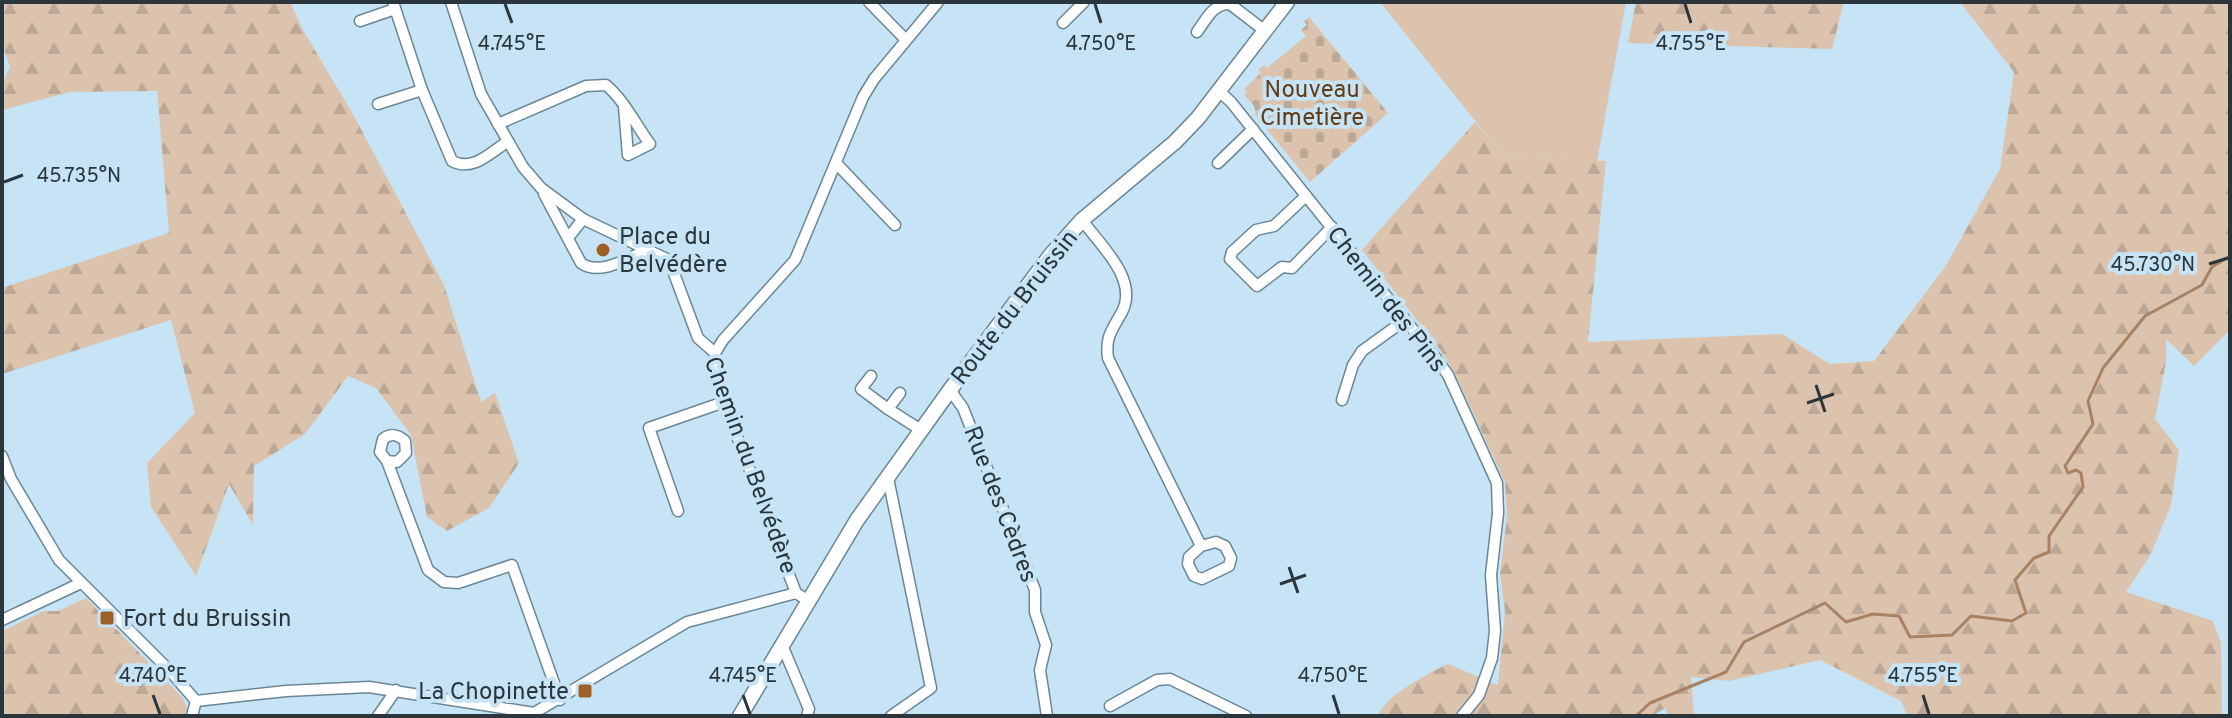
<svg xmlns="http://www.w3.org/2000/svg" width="2232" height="718" viewBox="0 0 2232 718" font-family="Overpass,sans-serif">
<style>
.grass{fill:#dcc3ae}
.forest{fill:url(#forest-firs)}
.cemetery{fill:url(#cemetery-stones)}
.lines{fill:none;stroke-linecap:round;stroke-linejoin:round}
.stream{stroke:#a88262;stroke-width:3}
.street-casing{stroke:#6b8796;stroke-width:13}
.secondary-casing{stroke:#6b8796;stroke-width:17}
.street{stroke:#fff;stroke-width:10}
.secondary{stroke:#fff;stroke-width:14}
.ticks{fill:none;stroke:#2a363c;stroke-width:3}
.poi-dot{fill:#9e6025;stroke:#c6e4f5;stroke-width:3}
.labels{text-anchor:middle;stroke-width:8;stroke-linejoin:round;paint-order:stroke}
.park-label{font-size:24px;fill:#623b14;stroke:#c6e4f5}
.poi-label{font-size:24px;fill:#2a363c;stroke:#c6e4f5;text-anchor:start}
.street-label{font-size:24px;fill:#2a363c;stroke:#c6e4f5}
.ticks-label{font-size:20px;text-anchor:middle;fill:#2a363c;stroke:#c6e4f5;stroke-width:8;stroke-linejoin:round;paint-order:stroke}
</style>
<defs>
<pattern id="forest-firs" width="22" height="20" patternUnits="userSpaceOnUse" patternTransform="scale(2)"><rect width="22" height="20" fill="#dcc3ae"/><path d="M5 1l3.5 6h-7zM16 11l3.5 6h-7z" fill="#bda897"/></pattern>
<pattern id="cemetery-stones" width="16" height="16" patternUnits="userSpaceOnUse" patternTransform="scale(2)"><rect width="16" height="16" fill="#dcc3ae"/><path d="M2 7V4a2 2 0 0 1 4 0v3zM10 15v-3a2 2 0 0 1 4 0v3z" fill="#bda897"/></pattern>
</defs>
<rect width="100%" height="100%" fill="#c6e4f5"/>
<path class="grass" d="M1380 2H1626L1597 161 1504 157Z"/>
<g class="forest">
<path d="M2 2H290L303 30 354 116 444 285 481 402 495 393 519 463 489 508 447 531 427 517 411 435 376 388 348 376 305 434 254 466 253 525 229 484 196 576 151 507 147 463 195 413 171 320 2 374V288L169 233 157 91 70 92 2 110V85L10 67 2 44Z"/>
<path d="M1636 2H1844L1832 49 1628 43Z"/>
<path d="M1960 2H2230V330L2194 366 2166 339V362L2155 419 2179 450 2171 505 2151 554 2126 592 2213 621 2221 643 2222 716H1908L1901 701 1820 660 1729 681 1691 677 1694 716H1669L1665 708 1652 716H1378C1384 696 1429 673 1448 664L1498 685 1505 612 1500 573 1507 517 1505 482 1456 376 1441 351 1362 250 1475 122 1504 157 1606 161 1588 342 1782 334 1830 364 1874 361 1945 267 2000 169 2014 72Z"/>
<path d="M86 598 182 697 188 710V716H2V631L44 611H58Z"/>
</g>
<path class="cemetery" d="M1309 17 1388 113 1310 182 1256 116 1254 106 1244 95 1247 92 1244 89 1261 73 1259 69 1264 65 1267 68 1306 36 1301 30 1307 25 1304 21Z"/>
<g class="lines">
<path class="stream" d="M1636 716 1650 703 1726 672 1744 642 1825 603 1846 622 1873 614 1899 616 1910 637 1952 635 1971 616 2012 621 2026 613 2015 580 2034 558 2049 552V536L2083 487 2081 473 2076 470 2068 473 2065 466 2093 424 2088 401 2103 368 2145 316 2202 285 2212 267 2230 256"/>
<defs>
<g id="street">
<path d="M393 2 422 90 452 161C473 172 490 153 507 142"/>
<path d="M451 2 481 94 523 167 541 188 583 219 669 260 698 338 715 353"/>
<path d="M869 2 905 39"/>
<path d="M360 21 395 9"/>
<path d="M1063 23 1084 2"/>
<path d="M1197 32C1206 20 1213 3 1230 4L1265 31"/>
<path d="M1220 92 1231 102 1435 357 1448 375 1497 483 1498 513 1491 575 1495 631 1492 658 1479 695 1462 716"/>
<path d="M378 104 422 90"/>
<path d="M498 124 586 86 606 85C624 100 636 125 650 144L628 155 624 107"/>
<path d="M836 163 895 225"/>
<path d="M1218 163 1253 129"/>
<path d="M544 194 581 263C600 277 630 257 649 249"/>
<path d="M1306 196 1274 226 1256 230 1232 252 1230 259 1257 286 1282 267 1292 268 1332 227"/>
<path d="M1082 220C1100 245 1139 279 1122 312 1112 330 1105 337 1108 358L1201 546 1216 542 1225 546 1231 558 1229 566 1202 579 1194 576 1188 564 1189 557 1201 546"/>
<path d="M568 238 583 219"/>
<path d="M871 376 861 389 888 409"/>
<path d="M950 390 963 408 1035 590V612L1046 645 1040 670 1047 716"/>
<path d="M900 393 888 409 921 430"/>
<path d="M1342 400 1353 365 1362 351 1405 320"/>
<path d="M2 456 11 479 59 560 171 672 196 701"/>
<path d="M387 461 397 462 406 453 405 441C397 434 391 433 383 439L380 452 387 461 428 570 444 582 458 583 512 565 560 700"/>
<path d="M888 478 931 688 891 716"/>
<path d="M678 511 649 428 724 402"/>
<path d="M809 601 796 593 715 378V353L723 340 795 260 863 97 874 79 938 2"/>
<path d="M2 620 81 583"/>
<path d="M782 645 809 709 807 716"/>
<path d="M196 701 286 691 369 687 534 713 537 716"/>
<path d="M1110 706 1157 680 1170 679 1246 716"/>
<path d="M534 713 687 622 796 593"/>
<path d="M192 716 196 701"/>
<path d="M378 716 396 690"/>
</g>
<path id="secondary" d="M740 716 857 520 950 390 1050 256 1082 220 1175 142 1198 118 1287 2"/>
</defs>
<use href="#street" class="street-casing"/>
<use href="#secondary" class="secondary-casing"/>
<use href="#street" class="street"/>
<use href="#secondary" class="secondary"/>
</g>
<path class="ticks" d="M505 4 512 23M1095 4 1101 23M1685 4 1691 23M4 182 23 175M2209 264 2228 258M1816 385 1825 412M1807 403 1834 394M1289 567 1298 593M1280 584 1306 575M153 695 160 714M743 695 750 714M1333 695 1339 714M1923 695 1929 714"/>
<g class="poi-dot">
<circle cx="603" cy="250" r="8"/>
<rect x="99" y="610" width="16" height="16" rx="4"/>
<rect x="577" y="683" width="16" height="16" rx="4"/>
</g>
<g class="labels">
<g class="park-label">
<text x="1312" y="97">Nouveau<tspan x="1312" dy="28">Cimetière</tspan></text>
</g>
<g class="poi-label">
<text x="619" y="244">Place du<tspan x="619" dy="28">Belvédère</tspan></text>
<text x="123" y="626">Fort du Bruissin</text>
<text x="569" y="699" text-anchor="end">La Chopinette</text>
</g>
<g class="street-label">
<text transform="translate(1387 299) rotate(52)" y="8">Chemin des Pins</text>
<text transform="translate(1014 307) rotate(-52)" y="8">Route du Bruissin</text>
<text transform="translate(751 465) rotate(70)" y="8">Chemin du Belvédère</text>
<text transform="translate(1001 504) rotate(69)" y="8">Rue des Cèdres</text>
</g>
</g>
<g class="ticks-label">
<text x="512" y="50">4.745°E</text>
<text x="1101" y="50">4.750°E</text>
<text x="1691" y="50">4.755°E</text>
<text x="79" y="182">45.735°N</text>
<text x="2153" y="271">45.730°N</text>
<text x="153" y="682">4.740°E</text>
<text x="743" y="682">4.745°E</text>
<text x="1333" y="682">4.750°E</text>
<text x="1923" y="682">4.755°E</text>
</g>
<rect width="2232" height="718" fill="none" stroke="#2a363c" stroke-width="8"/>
</svg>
